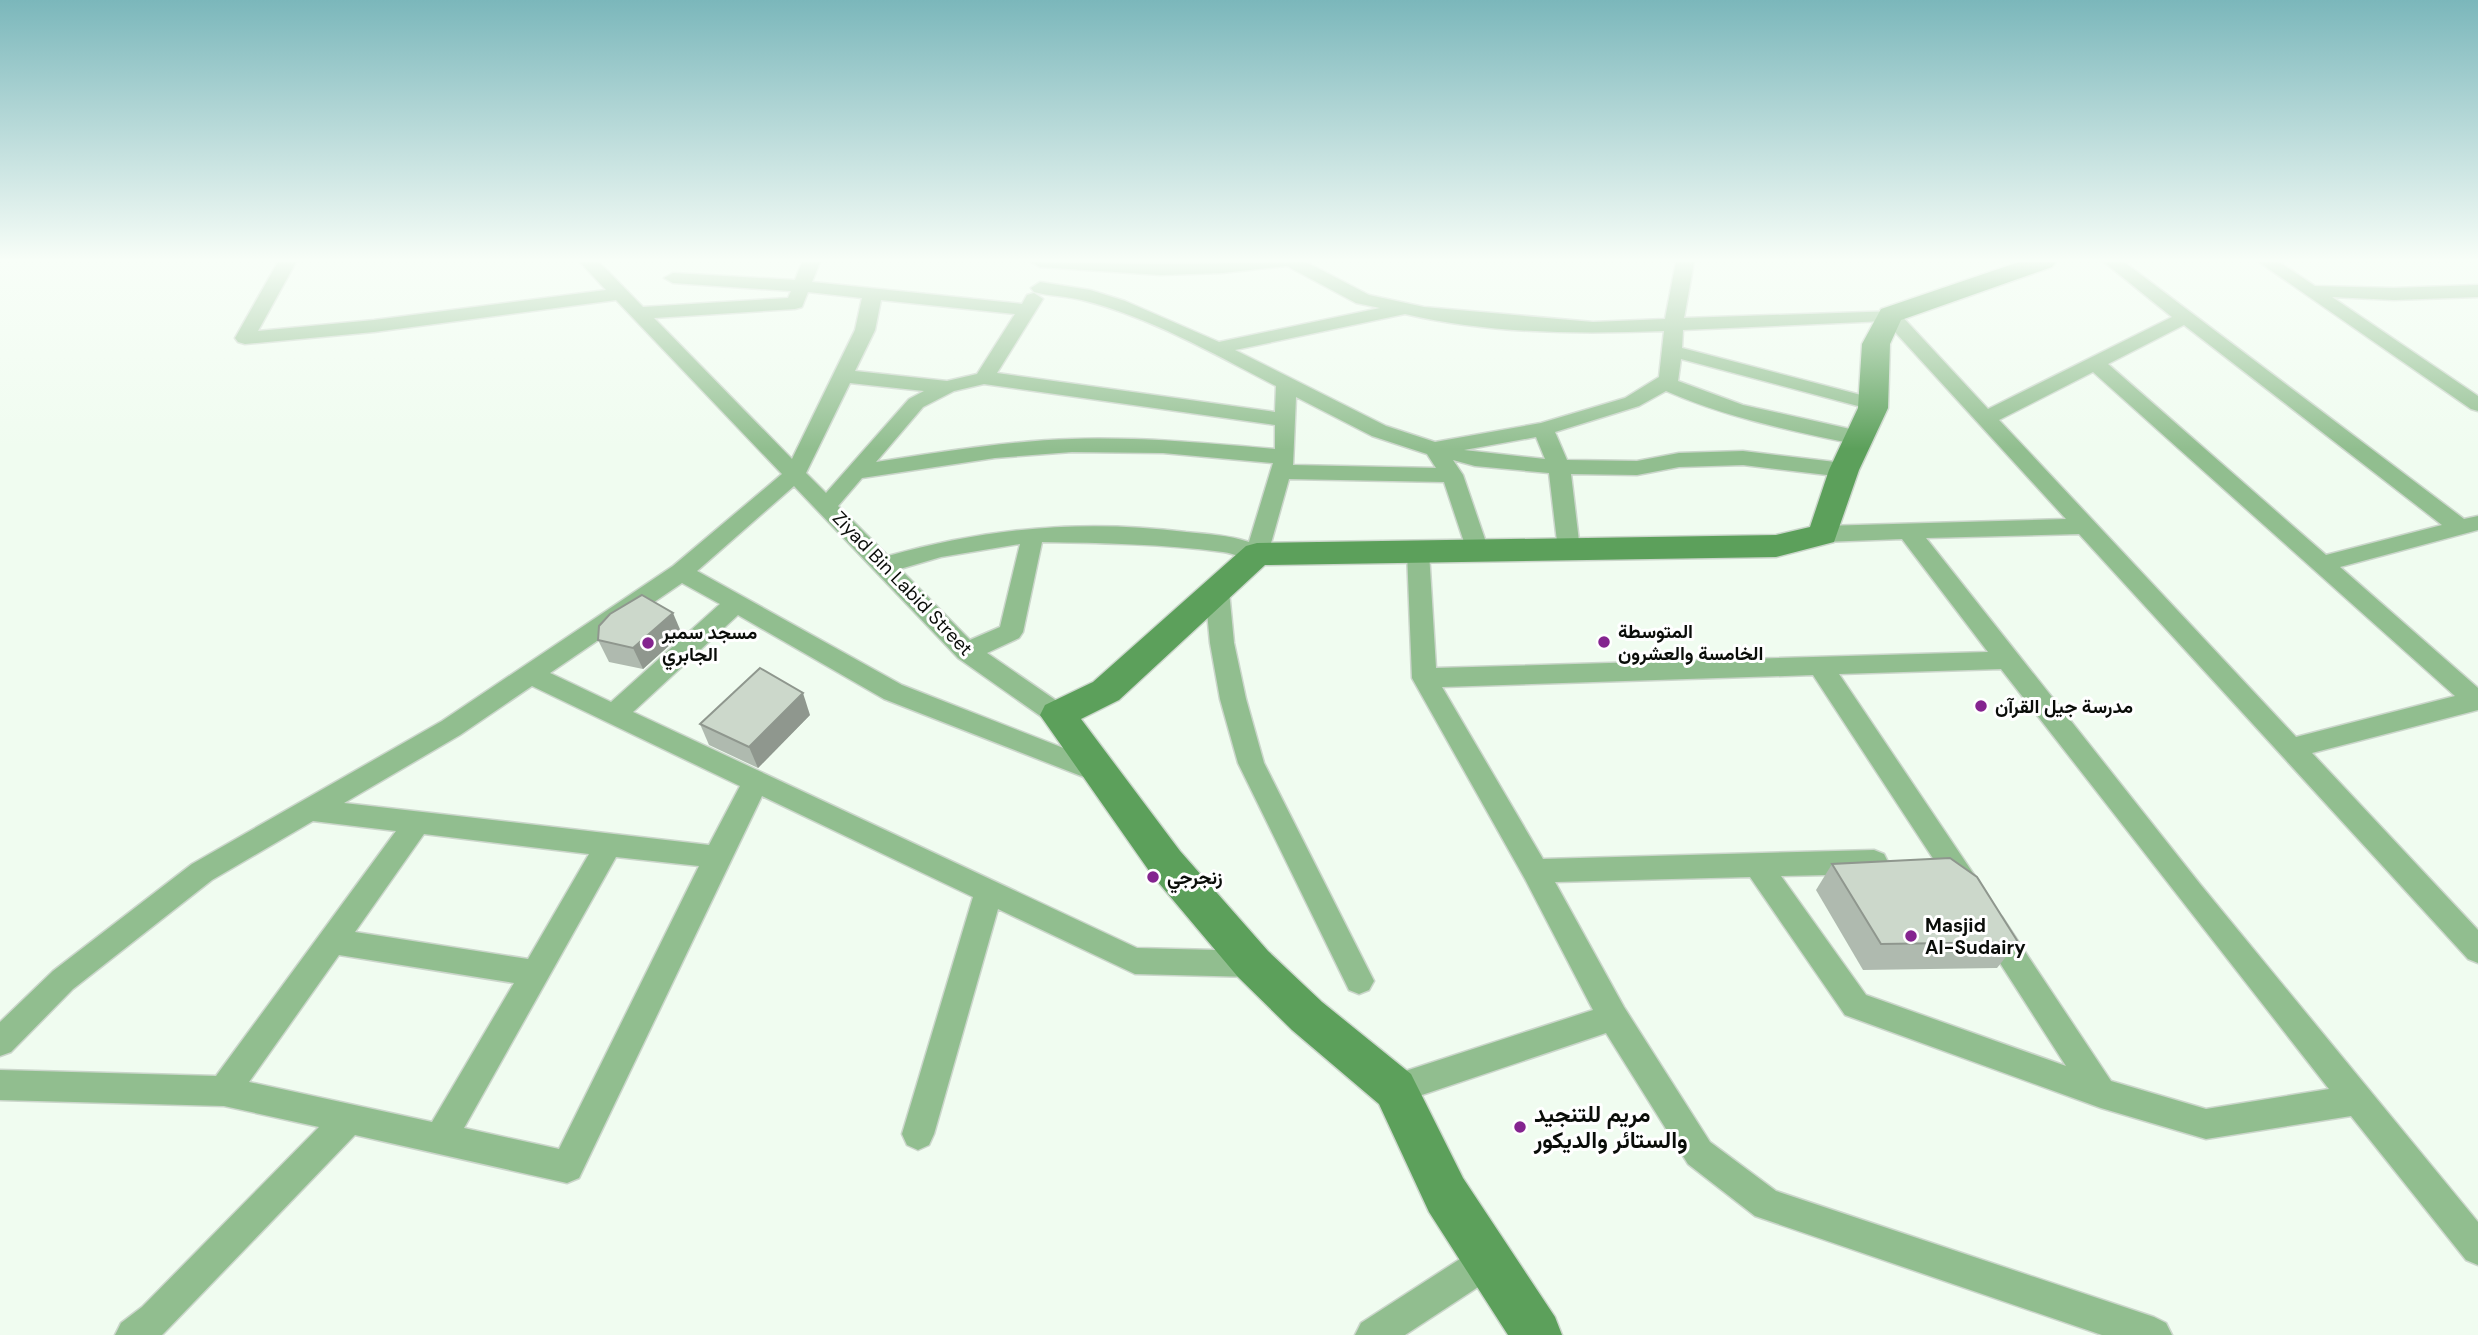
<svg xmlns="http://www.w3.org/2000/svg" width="2478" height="1335" viewBox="0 0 2478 1335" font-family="'DM Sans',Vazirmatn,sans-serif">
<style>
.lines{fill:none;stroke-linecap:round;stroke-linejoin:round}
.street-casing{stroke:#cbd6cb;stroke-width:3}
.secondary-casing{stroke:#cbd6cb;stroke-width:3}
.street{fill:#91be8f;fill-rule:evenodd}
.secondary{fill:#5ca05b;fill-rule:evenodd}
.wall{fill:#afbaaf}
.shaded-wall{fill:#8f978e}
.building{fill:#ccd8cb;stroke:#8f978e;stroke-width:2}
.poi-dot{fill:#84248f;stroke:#fff;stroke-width:2.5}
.labels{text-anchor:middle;stroke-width:6;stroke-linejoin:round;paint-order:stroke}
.street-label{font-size:19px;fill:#0a0d09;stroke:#fff}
.poi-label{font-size:19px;font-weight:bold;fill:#0a0d09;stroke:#fff;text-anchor:start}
.near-poi-label{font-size:23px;font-weight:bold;fill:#0a0d09;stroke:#fff;text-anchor:start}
</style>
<rect width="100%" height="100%" fill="#f0fcf0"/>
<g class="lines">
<defs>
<g id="street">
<path d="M278 262H296L258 331 374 320 606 290 580 262H599L643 307 788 298 791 291 673 283 664 278 673 273 795 280 802 262H820L812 282 1022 304 1027 295 1034 293 1043 299 997 373 1275 412 1276 386C1214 354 1150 317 1082 300 1066 296 1049 296 1034 292L1031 288 1040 282 1090 290 1125 301 1219 342 1380 308 1356 303 1287 266 1222 273 1161 275 1040 267 1031 262 1161 264 1306 262 1369 295 1424 307 1593 322 1665 319 1676 262H1694L1684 318 1897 311 1988 409 2172 317 2104 262H2124L2464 519 2478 516V530L2340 567 2478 688V710L2312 753 2478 930V963L2468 959 2079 534 1926 538 2200 884 2478 1222V1265L2466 1260 2351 1116 2206 1139 2101 1108 1845 1015 1750 877 1555 882 1624 1007 1710 1142 1776 1191 2154 1317 2166 1323 2172 1335H2102L1755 1216 1688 1164 1606 1033 1395 1104 1384 1100 1379 1089 1384 1078 1593 1010 1525 879 1412 678 1407 552 1410 547 1418 544 1426 547 1429 552 1436 668 1988 652 1902 539 1823 542 1815 539 1812 534 1815 529 1823 526 2066 519 1885 321 1683 330 1682 348 1880 400 1883 404 1880 408 1873 410 1681 359 1678 381 1743 405 1859 431 1866 433 1869 438 1866 443 1859 445C1793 431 1727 418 1666 391L1639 406 1555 432 1567 460 1637 461 1679 453 1743 451 1844 463 1852 465 1855 470 1852 475 1844 477 1743 465 1679 467 1637 475 1571 474 1580 550 1577 555 1569 558 1561 555 1558 550 1549 473 1475 466 1453 460 1463 475 1489 551 1486 556 1478 559 1470 556 1467 551 1444 482 1289 479 1268 554 1265 560C1251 564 1238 554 1223 552 1162 544 1104 543 1042 542L1023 632 1019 638 987 653 1067 708 1071 715 1067 722 1058 725 1049 722 958 658 794 486 697 571 902 685 1112 767 1116 774 1112 781 1103 784 1094 781 884 699 738 615 633 712 1137 948 1253 951 1263 955 1268 964 1263 973 1253 977 1135 974 998 909 934 1134 929 1145 918 1150 907 1145 902 1134 973 897 762 796 579 1178 567 1183 355 1135 166 1331 162 1335H115L121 1323 142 1307 319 1127 224 1106 0 1100V1070L216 1076 396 831 313 821 212 880 73 989 11 1052 0 1056V1022L53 971 192 864 442 721 673 566 782 474 616 300 374 332 245 344 238 342 235 338ZM808 292 862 298 855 330 792 459 654 318 795 309 802 307ZM881 300 1015 314 977 374 947 381 855 371 875 330ZM1405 314C1489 334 1579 334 1664 331L1659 377 1625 398 1541 423 1435 442 1386 426 1235 350ZM2184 325 2442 525 2326 555 2108 364ZM2093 372 2455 696 2296 737 1999 420ZM850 383 924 391 909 399 826 493 806 473ZM984 384 1275 425V449C1207 443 1140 437 1072 439 1006 441 941 452 876 462L923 407 954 391ZM1296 397 1372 436 1427 454 1436 468 1293 465ZM1536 437 1545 459 1464 450ZM1072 452 1163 453 1273 463 1249 542C1229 535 1206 534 1186 532 1083 519 987 528 888 556L838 506 862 478 995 458ZM1020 544 1000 627 970 640 900 569 941 557ZM682 583 720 604 611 702 550 673ZM2001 669 2329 1089 2206 1109 2111 1081 2002 917 1992 914 1982 917 1978 926 1982 935 2066 1066 1866 995 1781 876 1874 874 1884 870 1888 862 1884 854 1874 850 1543 859 1442 687 1813 675 1957 895 1967 899 1977 895 1981 887 1977 879 1839 674ZM532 686 740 786 709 845 344 803 460 735ZM424 834 589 854 528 959 355 932ZM616 857 699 866 559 1149 464 1128ZM339 955 514 983 432 1122 249 1082Z"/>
<path d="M2259 262H2279L2315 286 2394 288 2478 285V297L2394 300 2332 297 2478 396V411L2471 409Z"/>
<path d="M1217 583 1225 585 1229 591 1234 643 1246 699 1264 763 1374 981 1369 990 1359 994 1349 990 1238 763 1220 699 1210 643 1205 591 1209 585Z"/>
<path d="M1489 1243 1501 1248 1506 1260 1501 1272 1405 1335H1355L1361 1323 1477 1248Z"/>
</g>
<path id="secondary" d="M2019 262H2056L2052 267 1901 320 1890 344 1888 408 1859 470 1834 542 1776 557 1265 565 1119 700 1081 719 1180 851 1268 951 1322 1002 1411 1074 1463 1178 1555 1317 1562 1335H1508L1429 1212 1379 1104 1292 1030 1238 977 1152 875 1040 715 1045 705 1093 682 1246 546 1257 543 1776 535 1810 527 1829 470 1858 408 1862 344 1881 309Z"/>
</defs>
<use href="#street" class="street-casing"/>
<use href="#secondary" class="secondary-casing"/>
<use href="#street" class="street"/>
<use href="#secondary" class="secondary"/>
</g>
<g class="wall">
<path d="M682 634 643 669 609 662 598 640Z"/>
<path d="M810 715 758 768 709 745 700 724Z"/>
<path d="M1832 864 2018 942 1997 968 1863 970 1816 890Z"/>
</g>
<g class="shaded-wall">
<path d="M673 613 682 634 643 669 633 648Z"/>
<path d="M803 693 810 715 758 768 749 747Z"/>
</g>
<g class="building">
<path d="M642 595 673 613 633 648 598 640 599 626 610 614Z"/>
<path d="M760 668 803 693 749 747 700 724Z"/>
<path d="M1950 858 1977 877 2018 942 1881 944 1832 864Z"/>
</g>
<linearGradient id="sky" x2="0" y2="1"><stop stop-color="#7bb7bb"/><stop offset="0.58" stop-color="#f8fef8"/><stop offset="1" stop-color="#f8fef8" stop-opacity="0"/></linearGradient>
<rect width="2478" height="449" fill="url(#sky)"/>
<g class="poi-dot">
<circle cx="1604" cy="642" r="7"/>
<circle cx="648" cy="643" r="7"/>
<circle cx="1981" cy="706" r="7"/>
<circle cx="1153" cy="877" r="7"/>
<circle cx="1911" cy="936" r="7"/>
<circle cx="1520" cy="1127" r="7"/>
</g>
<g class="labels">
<g class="street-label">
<text transform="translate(903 583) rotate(46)" y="7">Ziyad Bin Labid Street</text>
</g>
<g class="poi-label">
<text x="1618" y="638">المتوسطة<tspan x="1618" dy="22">الخامسة والعشرون</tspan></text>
<text x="662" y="639">مسجد سمير<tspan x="662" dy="22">الجابري</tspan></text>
<text x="1995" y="713">مدرسة جيل القرآن</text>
<text x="1167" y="884">زنجرجي</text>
<text x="1925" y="932">Masjid<tspan x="1925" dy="22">Al-Sudairy</tspan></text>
</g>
<g class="near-poi-label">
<text x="1534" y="1122">مريم للتنجيد<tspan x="1534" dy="26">والستائر والديكور</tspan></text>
</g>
</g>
</svg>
